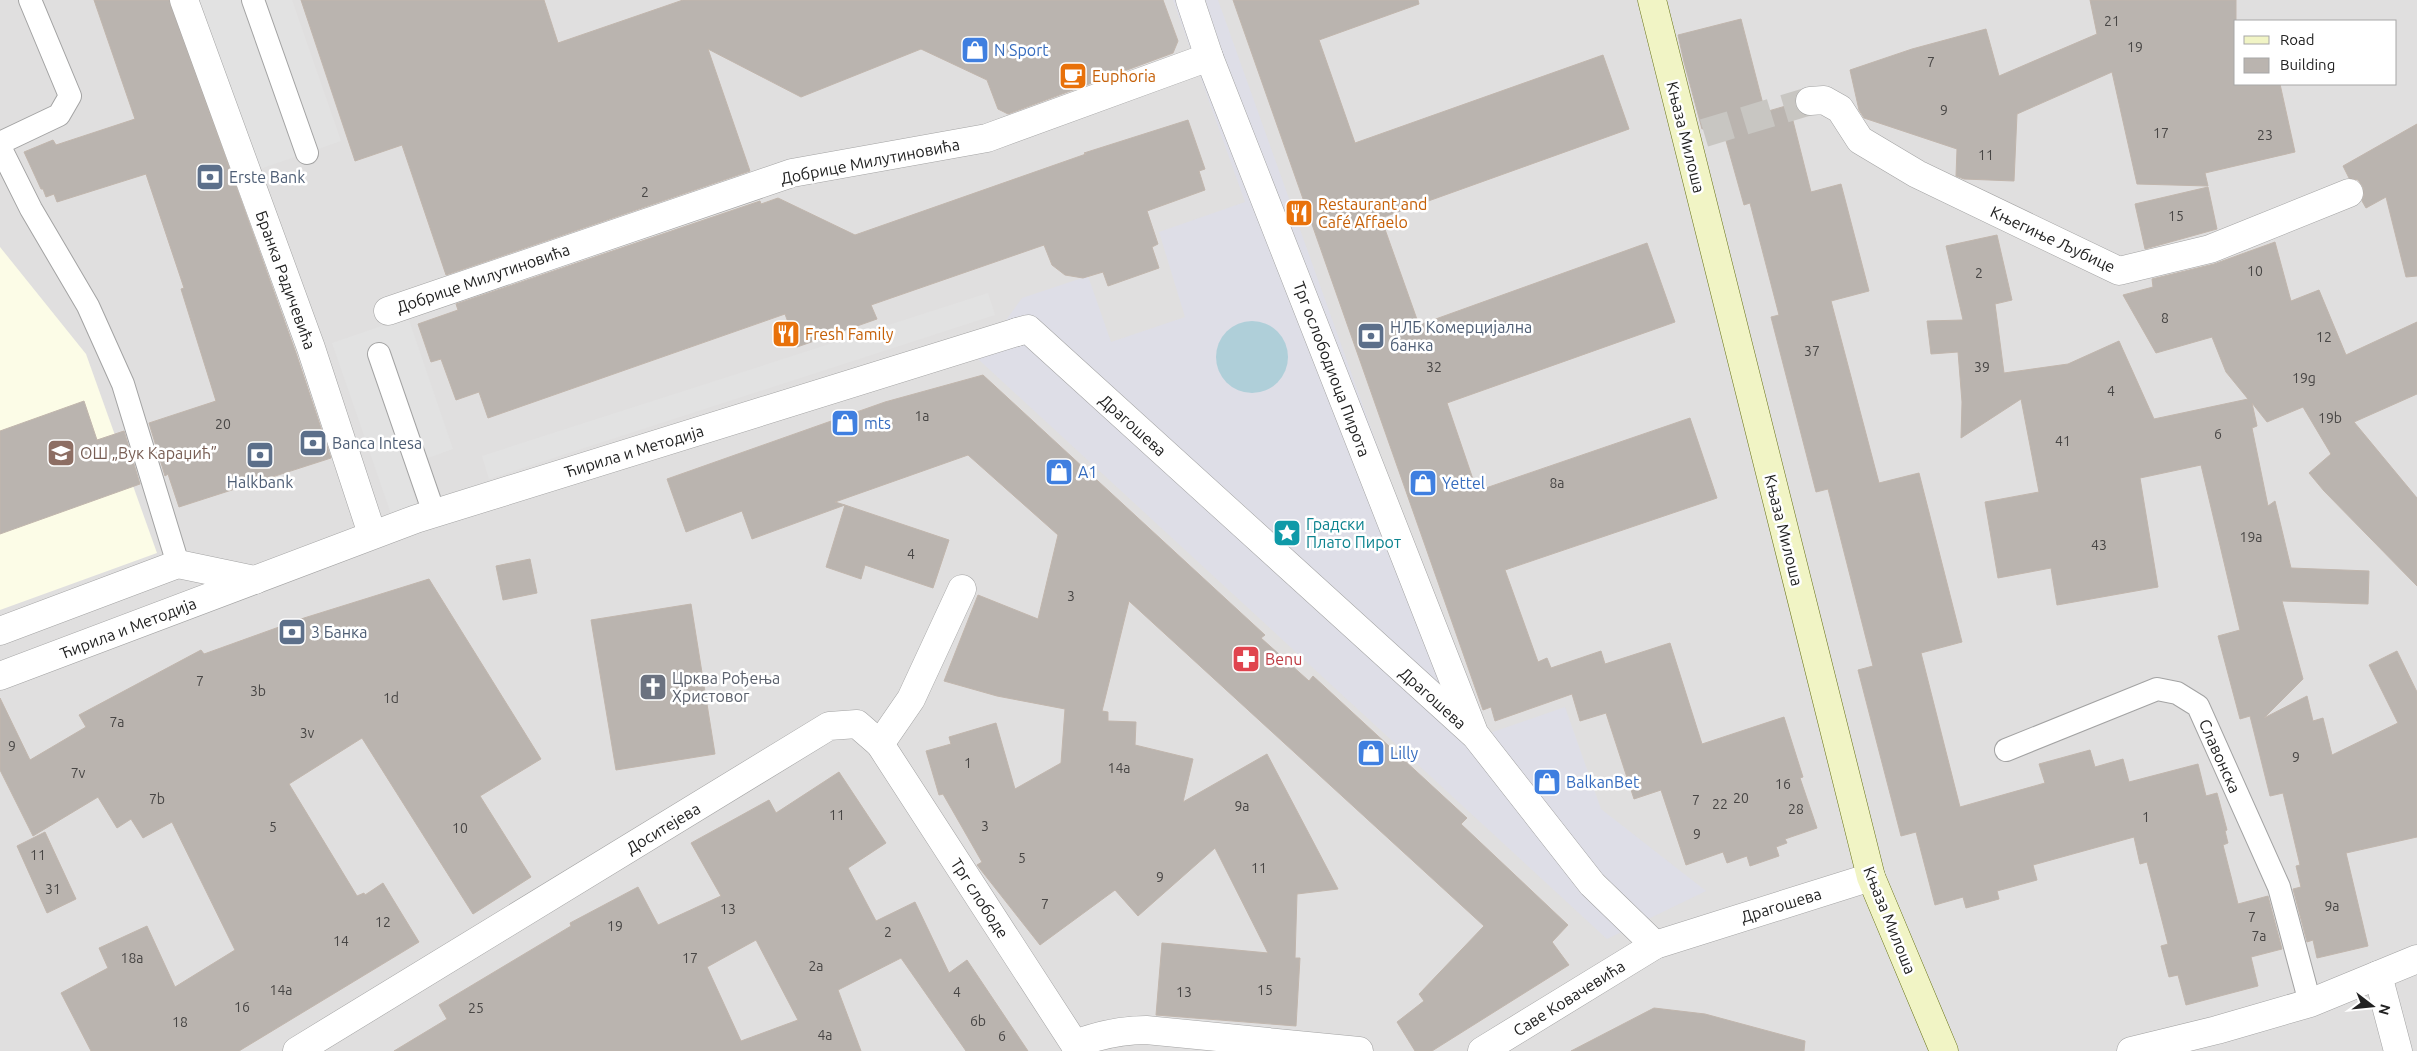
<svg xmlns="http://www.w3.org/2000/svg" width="2417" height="1051" viewBox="0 0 2417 1051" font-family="Ubuntu,sans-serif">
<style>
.residential{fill:#e0dfdf;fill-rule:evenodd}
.education{fill:#fcfce7}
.parking{fill:#e2e2e2}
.plaza{fill:#dedee7}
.water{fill:#afcfd9}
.building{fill:#bab4af;stroke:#c1b6ad;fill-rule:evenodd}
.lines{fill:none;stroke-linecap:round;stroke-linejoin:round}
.minor-tunnel{stroke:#c8c6c2;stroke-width:28;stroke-dasharray:28 14;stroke-linecap:butt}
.service-casing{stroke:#a3a3a3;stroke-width:24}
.pedestrian-casing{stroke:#a3a3a3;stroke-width:29}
.minor-casing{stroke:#a3a3a3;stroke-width:29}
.secondary-casing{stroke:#657011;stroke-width:29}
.service{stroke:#fff;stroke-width:22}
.pedestrian{stroke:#fff;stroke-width:28}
.minor{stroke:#fff;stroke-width:28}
.secondary{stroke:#f1f4c5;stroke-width:28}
.labels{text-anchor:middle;stroke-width:5;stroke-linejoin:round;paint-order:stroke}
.number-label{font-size:14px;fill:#484645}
.shop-label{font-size:16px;fill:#366cbe;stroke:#fff;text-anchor:start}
.food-label{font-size:16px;fill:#c56008;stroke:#fff;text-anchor:start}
.street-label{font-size:16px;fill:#222;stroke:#fff}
.service-label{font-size:16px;fill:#4e5e75;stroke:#fff;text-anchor:start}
.education-label{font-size:16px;fill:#785e54;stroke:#fff;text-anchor:start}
.culture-label{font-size:16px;fill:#0d838f;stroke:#fff;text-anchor:start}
.health-label{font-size:16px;fill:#be3a42;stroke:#fff;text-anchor:start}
.worship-label{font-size:16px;fill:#5b616d;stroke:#fff;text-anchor:start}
</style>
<rect width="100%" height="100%" fill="#f1efea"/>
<path class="residential" d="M0 0H2417V1051H0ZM2236 21H2396V84H2236Z"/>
<path class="education" d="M0 247 86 354 157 553 0 610Z"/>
<g class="parking">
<path d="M198 0H292L341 141 257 170Z"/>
<path d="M988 293 995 315 489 479 482 456Z"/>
<path d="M408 317 453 449 405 466 417 505 391 514 332 343Z"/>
</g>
<path class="plaza" d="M1173 0H1218L1481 736 1565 707 1601 809 1706 891 1607 939 978 359 1022 298 1088 276 1111 342 1185 317 1159 232 1245 202Z"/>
<circle class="water" cx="1252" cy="357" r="36"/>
<g class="building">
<path d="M94 0H169L296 353 331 458 179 507 168 474 165 476 149 423 216 401 181 289 184 288 146 174 57 202 54 194 46 197 43 189H41L24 152 53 140 56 145 135 119Z"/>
<path d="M301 0H544L558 43 683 0H1163L1178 41 1173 53 1008 114 998 109 987 80 921 49 801 97 708 49 750 171 446 275 402 145 355 161Z"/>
<path d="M1233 0H1418L1419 4 1319 40 1355 143 1603 55 1629 129 1381 218 1419 325 1647 243 1675 322 1447 403 1477 491 1690 418 1717 498 1505 570 1538 662 1547 658 1551 668 1601 651 1605 664 1670 643 1702 744 1784 717 1803 777 1800 778 1817 828 1785 839 1787 843 1776 847 1779 856 1750 866 1747 856 1727 863 1723 852 1686 865 1661 790 1634 799 1606 713 1580 721 1572 694 1495 721 1491 707 1483 710Z"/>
<path d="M2090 0H2236V84H2280L2295 152 2205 173 2208 186 2137 184 2112 72 2017 114 2014 181 1964 179 1956 176 1957 149 1864 118 1859 110 1850 70 1912 49 1986 29 1999 76 2097 34Z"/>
<path d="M1741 19 1765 112 1789 105 1811 192 1841 184 1869 291 1831 301 1879 483 1919 473 1962 642 1921 653 1960 807 2045 783 2039 764 2090 750 2095 767 2123 759 2129 782 2198 764 2206 796 2217 793 2227 830 2225 831 2228 843 2223 845 2238 904 2268 896 2282 949 2251 957 2258 986 2186 1005 2178 975 2169 977 2161 946 2168 944 2147 862 2140 864 2134 837 2033 865 2037 880 1997 891 1999 899 1966 908 1963 897 1935 905 1916 832 1901 836 1858 670 1873 666 1828 489 1816 492 1771 317 1779 315 1750 203 1744 205 1721 123 1702 129 1684 62 1678 35Z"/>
<path d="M1188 120 1205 169 1199 171 1205 190 1147 211 1158 244 1152 247 1159 268 1108 286 1103 272 1083 278 1065 275 1052 265 1044 245 871 305 877 319 797 347 785 314 488 418 479 392 456 400 441 359 431 362 418 324 458 310 456 304 760 201 761 204 778 198 855 235 1086 154 1084 153Z"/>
<path d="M2417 124V276L2406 277 2386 197 2366 208 2362 201 2364 195 2363 187 2358 180 2349 178 2343 166Z"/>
<path d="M2208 187 2217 229 2145 249 2135 204Z"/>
<path d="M1997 235 2012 300 1995 304 2004 373 2068 364 2119 341 2154 419 2248 399 2226 372 2212 337 2156 353 2123 295 2153 287 2152 279 2214 264 2275 242 2291 301 2319 290 2346 355 2417 322V394L2354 422 2417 498V586L2324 491 2309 473 2331 454 2303 407 2267 422 2252 403 2257 426 2252 428 2268 506 2275 501 2291 568 2369 571 2368 604 2282 601 2303 679 2264 718 2307 696 2313 721 2323 718 2332 755 2398 723 2369 665 2397 651 2417 692V837L2346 853 2368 946 2317 958 2313 940 2307 942 2293 889 2301 887 2296 866 2300 865 2283 793 2270 796 2250 716 2240 719 2218 636 2240 630 2201 465 2140 478 2158 587 2057 605 2051 568 1998 578 1985 502 2039 492 2021 399 1961 438 1962 402 1958 352 1931 354 1927 321 1963 320 1946 246Z"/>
<path d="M983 375 1265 635 1261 638 1309 681 1313 676 1467 818 1461 824 1568 925 1552 942 1569 965 1432 1051H1415L1397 1022 1424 1001 1419 994 1484 926 1129 601 1102 711 1108 712V721L1136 722 1135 745 1193 759 1183 802 1267 754 1338 889 1297 894 1295 958H1300L1296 1026 1156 1015 1162 943 1268 953 1215 848 1138 916 1115 890 1040 945 977 865 982 862 943 794 939 795 926 751 951 744 949 737 996 723 1015 789 1061 763 1065 709 997 696 944 681 978 595 1038 619 1058 535 968 455 835 502 845 505 752 539 742 511 686 532 667 479 885 402Z"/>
<path d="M84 401 97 440 124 431 140 484 0 534V431Z"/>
<path d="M845 505 949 540 933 588 865 565 861 579 826 567Z"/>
<path d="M530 559 537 593 503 600 496 566Z"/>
<path d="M429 579 541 759 480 796 531 877 473 914 362 738 289 784 357 896 364 893 365 895 383 883 419 942 239 1051H91L61 993 108 968 99 948 147 926 175 987 235 950 172 822 143 838 131 819 117 828 98 797 33 836 0 770V698L30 760 86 727 79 715 201 650 204 654 304 618Z"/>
<path d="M691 604 715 754 616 770 591 620Z"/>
<path d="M839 772 886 843 848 868 876 921 915 902 949 973 967 960 1028 1051H966L901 958 838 990 861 1051H394L447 1019 439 1005 571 926 570 923 638 887 658 925 721 896 691 843 769 800 776 813ZM756 940 798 1020 741 1041 707 967Z"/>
<path d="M45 832 76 899 47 913 17 846Z"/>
<path d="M1654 1008 1705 1014 1805 1041 1804 1051H1571Z"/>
</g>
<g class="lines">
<path class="minor-tunnel" d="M1704 133 1810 101"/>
<defs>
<g id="service">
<path d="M253 0 307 153"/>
<path d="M0 143 59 115 70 96 30 0"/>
<path d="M0 147 31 209 88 306 123 384 178 564"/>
<path d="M379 354 434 513"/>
<path d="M2006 750 2157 689 2177 693 2198 706 2279 887 2310 1003"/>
</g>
<g id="pedestrian">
<path d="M184 0 311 348 372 534"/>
<path d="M1190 0 1209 57 1473 730"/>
<path d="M388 311 792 173 987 138 1209 57"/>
<path d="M1017 332 1028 329 1476 736 1592 884 1655 945"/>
</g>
<g id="minor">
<path d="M1810 101 1824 100 1840 109 1860 140 1917 174 2119 271 2210 249 2349 193"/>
<path d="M0 631 178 564 255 580"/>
<path d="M0 676 416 519 1017 332"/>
<path d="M880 744 911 699 962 589"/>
<path d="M2378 975 2398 1051"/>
<path d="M1075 1044C1099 1035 1120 1030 1146 1030L1359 1051"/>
<path d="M297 1051 829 726 857 724 880 744 1079 1051"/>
<path d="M1482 1051 1655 945 1871 877"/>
<path d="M2131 1051 2217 1030 2310 1003 2417 959"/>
</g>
<path id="secondary" d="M1652 0 1871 877 1944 1051"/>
</defs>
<use href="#service" class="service-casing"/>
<use href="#pedestrian" class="pedestrian-casing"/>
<use href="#minor" class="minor-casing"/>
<use href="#secondary" class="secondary-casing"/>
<use href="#service" class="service"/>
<use href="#pedestrian" class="pedestrian"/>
<use href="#minor" class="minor"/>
<use href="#secondary" class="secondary"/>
</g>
<defs>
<symbol id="shop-square" viewBox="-11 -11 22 22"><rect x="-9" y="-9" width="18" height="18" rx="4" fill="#3f7fe0" stroke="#fff"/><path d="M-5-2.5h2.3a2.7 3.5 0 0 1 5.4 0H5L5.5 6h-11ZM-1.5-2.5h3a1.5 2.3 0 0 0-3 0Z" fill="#fff"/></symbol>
<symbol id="cafe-square" viewBox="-11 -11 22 22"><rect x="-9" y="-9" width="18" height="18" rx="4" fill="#e8710a" stroke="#fff"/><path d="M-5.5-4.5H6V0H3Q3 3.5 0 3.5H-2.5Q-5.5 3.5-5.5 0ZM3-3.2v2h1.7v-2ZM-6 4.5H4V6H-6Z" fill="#fff"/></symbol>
<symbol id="bank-square" viewBox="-11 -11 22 22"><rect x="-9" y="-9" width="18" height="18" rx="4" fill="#5c6f8a" stroke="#fff"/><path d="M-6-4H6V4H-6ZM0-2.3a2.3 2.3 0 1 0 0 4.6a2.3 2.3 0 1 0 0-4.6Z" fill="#fff"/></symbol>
<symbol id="restaurant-square" viewBox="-11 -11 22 22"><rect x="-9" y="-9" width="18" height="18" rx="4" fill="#e8710a" stroke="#fff"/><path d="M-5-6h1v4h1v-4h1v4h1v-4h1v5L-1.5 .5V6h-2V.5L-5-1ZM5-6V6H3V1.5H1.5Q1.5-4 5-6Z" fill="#fff"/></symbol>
<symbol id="school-square" viewBox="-11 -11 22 22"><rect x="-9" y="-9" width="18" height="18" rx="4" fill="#8d6e63" stroke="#fff"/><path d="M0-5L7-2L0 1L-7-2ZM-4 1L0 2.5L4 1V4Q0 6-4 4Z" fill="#fff"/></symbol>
<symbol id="sight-square" viewBox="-11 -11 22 22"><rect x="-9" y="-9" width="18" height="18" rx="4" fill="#0f9aa8" stroke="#fff"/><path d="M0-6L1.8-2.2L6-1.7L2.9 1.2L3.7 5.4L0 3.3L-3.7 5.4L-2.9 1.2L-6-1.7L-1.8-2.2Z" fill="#fff"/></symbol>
<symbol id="pharmacy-square" viewBox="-11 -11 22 22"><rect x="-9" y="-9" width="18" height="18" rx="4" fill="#e0444e" stroke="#fff"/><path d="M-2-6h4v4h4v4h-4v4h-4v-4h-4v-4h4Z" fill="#fff"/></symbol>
<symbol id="church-square" viewBox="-11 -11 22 22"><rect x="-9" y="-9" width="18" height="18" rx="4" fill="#6b7280" stroke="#fff"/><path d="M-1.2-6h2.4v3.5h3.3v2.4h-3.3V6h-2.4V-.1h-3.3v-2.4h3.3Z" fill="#fff"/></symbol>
</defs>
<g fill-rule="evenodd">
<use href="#shop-square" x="959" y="34" width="32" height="32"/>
<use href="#cafe-square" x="1057" y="60" width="32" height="32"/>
<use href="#bank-square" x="194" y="161" width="32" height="32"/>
<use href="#restaurant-square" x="1283" y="197" width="32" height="32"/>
<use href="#restaurant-square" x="770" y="318" width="32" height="32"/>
<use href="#bank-square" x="1355" y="320" width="32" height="32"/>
<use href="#shop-square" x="829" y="407" width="32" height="32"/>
<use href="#bank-square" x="297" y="427" width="32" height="32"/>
<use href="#school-square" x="45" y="437" width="32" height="32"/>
<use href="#bank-square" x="244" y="439" width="32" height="32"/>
<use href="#shop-square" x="1043" y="456" width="32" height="32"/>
<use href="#shop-square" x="1407" y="467" width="32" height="32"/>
<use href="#sight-square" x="1271" y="517" width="32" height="32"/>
<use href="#bank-square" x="276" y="616" width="32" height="32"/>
<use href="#pharmacy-square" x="1230" y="643" width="32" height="32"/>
<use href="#church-square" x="637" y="671" width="32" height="32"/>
<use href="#shop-square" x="1355" y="737" width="32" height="32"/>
<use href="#shop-square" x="1531" y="766" width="32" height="32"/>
</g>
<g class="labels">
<g class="number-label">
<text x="2112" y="26">21</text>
<text x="2135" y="52">19</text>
<text x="1931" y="67">7</text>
<text x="1944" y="115">9</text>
<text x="2161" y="138">17</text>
<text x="2265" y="140">23</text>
<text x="1986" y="160">11</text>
<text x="645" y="197">2</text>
<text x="2176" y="221">15</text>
<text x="2255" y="276">10</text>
<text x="1979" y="278">2</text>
<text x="2165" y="323">8</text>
<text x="2324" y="342">12</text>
<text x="1812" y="356">37</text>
<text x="1434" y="372">32</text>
<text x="1982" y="372">39</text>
<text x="2304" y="383">19g</text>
<text x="2111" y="396">4</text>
<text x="922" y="421">1a</text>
<text x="2330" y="423">19b</text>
<text x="223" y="429">20</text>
<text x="2218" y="439">6</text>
<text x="2063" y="446">41</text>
<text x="1557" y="488">8a</text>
<text x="2251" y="542">19a</text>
<text x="2099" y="550">43</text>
<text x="911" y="559">4</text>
<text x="1071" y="601">3</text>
<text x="200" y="686">7</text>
<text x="258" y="696">3b</text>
<text x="391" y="703">1d</text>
<text x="117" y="727">7a</text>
<text x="307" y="738">3v</text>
<text x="12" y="751">9</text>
<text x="2296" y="762">9</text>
<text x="968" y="768">1</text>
<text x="1119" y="773">14a</text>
<text x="78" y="778">7v</text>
<text x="1783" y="789">16</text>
<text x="1741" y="803">20</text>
<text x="157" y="804">7b</text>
<text x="1696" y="805">7</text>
<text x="1720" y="809">22</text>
<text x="1242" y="811">9a</text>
<text x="1796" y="814">28</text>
<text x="837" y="820">11</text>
<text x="2146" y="822">1</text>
<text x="985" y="831">3</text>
<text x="273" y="832">5</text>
<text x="460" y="833">10</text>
<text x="1697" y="839">9</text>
<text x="38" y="860">11</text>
<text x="1022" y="863">5</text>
<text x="1259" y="873">11</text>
<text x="1160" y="882">9</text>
<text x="53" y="894">31</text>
<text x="1045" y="909">7</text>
<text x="2332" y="911">9a</text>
<text x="728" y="914">13</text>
<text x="2252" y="922">7</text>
<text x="383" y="927">12</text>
<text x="615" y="931">19</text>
<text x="888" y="937">2</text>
<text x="2259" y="941">7a</text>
<text x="341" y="946">14</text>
<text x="132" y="963">18a</text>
<text x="690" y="963">17</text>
<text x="816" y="971">2a</text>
<text x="281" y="995">14a</text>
<text x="1265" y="995">15</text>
<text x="957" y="997">4</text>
<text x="1184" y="997">13</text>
<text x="242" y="1012">16</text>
<text x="476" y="1013">25</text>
<text x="978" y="1026">6b</text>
<text x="180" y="1027">18</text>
<text x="825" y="1040">4a</text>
<text x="1002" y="1041">6</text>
</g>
<g class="shop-label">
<text x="994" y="56">N Sport</text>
<text x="864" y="429">mts</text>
<text x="1078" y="478">A1</text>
<text x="1442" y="489">Yettel</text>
<text x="1390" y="759">Lilly</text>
<text x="1566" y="788">BalkanBet</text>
</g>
<g class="food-label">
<text x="1092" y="82">Euphoria</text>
<text x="1318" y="210">Restaurant and<tspan x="1318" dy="18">Café Affaelo</tspan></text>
<text x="805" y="340">Fresh Family</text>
</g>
<g class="street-label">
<text transform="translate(1686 137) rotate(76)" y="6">Књаза Милоша</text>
<text transform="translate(870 161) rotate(-11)" y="6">Добрице Милутиновића</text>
<text transform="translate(2053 239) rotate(25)" y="6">Књегиње Љубице</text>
<text transform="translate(483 278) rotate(-19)" y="6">Добрице Милутиновића</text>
<text transform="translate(286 280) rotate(70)" y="6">Бранка Радичевића</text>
<text transform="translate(1332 369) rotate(69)" y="6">Трг ослободиоца Пирота</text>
<text transform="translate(1133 425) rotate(42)" y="6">Драгошева</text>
<text transform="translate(634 451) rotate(-17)" y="6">Ћирила и Методија</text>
<text transform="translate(1784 530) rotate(76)" y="6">Књаза Милоша</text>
<text transform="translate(128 628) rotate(-21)" y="6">Ћирила и Методија</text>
<text transform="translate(1433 698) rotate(42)" y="6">Драгошева</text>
<text transform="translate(2220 756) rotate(66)" y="6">Славонска</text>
<text transform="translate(663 828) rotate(-31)" y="6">Доситејева</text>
<text transform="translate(980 898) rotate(57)" y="6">Трг слободе</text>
<text transform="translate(1781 905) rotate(-17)" y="6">Драгошева</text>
<text transform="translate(1890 920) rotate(68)" y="6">Књаза Милоша</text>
<text transform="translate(1569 998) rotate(-32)" y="6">Саве Ковачевића</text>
</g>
<g class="service-label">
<text x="229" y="183">Erste Bank</text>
<text x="1390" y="333">НЛБ Комерцијална<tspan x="1390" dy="18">банка</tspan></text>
<text x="332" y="449">Banca Intesa</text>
<text x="260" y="488" text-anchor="middle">Halkbank</text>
<text x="311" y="638">3 Банка</text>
</g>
<g class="education-label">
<text x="80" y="459">ОШ „Вук Караџић”</text>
</g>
<g class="culture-label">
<text x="1306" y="530">Градски<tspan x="1306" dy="18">Плато Пирот</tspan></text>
</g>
<g class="health-label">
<text x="1265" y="665">Benu</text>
</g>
<g class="worship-label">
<text x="672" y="684">Црква Рођења<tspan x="672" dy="18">Христовог</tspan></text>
</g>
</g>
<rect x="2234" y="20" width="162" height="65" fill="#ffffff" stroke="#a7a7a7"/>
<rect x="2244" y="36" width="25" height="8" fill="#f1f4c5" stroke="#a7a7a7"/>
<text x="2280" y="45" font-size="15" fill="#222222">Road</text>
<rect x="2244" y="58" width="25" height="15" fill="#bab4af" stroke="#a7a7a7"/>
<text x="2280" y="70" font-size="15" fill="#222222">Building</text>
<g transform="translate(2372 1006) rotate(106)" stroke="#ffffff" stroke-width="4" paint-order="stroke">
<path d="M0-4L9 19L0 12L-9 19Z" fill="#222222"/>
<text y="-8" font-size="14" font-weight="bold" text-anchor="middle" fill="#222222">N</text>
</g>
</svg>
